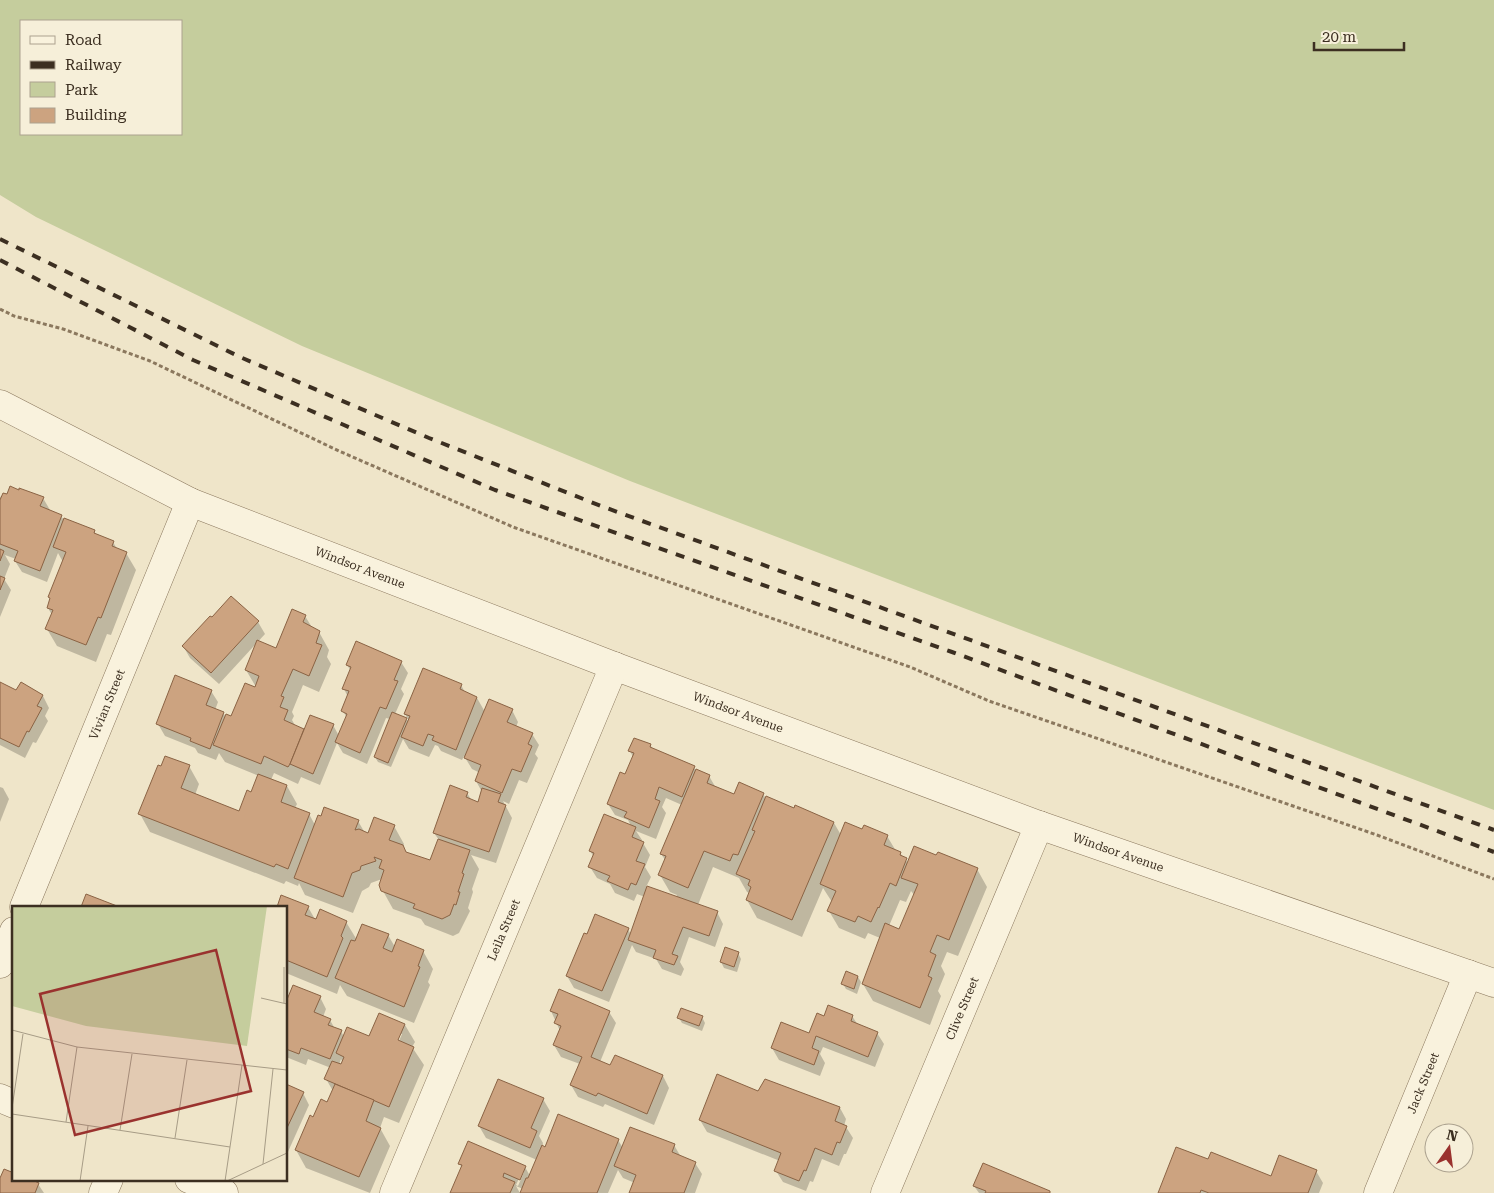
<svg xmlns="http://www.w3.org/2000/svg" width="1494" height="1193" viewBox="0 0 1494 1193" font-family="'Roboto Serif',serif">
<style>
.green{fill:#c5cd9d;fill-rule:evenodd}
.shadow{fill:#0003;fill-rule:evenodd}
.building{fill:#cca380;stroke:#8a6344}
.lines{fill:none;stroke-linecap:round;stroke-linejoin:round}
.minor-casing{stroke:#8b785e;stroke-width:29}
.path{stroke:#8b785e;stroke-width:3;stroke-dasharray:4 2.5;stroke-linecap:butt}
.minor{stroke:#f9f2dd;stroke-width:28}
.rail{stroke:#3c2f21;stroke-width:4;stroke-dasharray:9 9;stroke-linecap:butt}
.labels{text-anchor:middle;stroke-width:4;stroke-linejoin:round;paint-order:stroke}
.street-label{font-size:12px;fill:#3c2f21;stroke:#f6efd9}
.inset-road{fill:none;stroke:#a79c86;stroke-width:1}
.view{fill:#9a322e;fill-opacity:0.15;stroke:#9a322e;stroke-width:2.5}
.inset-edge{fill:none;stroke:#3c2f21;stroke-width:2.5}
</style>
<rect width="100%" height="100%" fill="#efe5c9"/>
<path class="green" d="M0 0H1494V810L630 481 302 346 36 217 0 195ZM21 21H181V134H21Z"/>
<g class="shadow">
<path d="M0 496 2 499 43 498 50 510 61 516 63 519 94 531 96 536 113 542 117 549 126 553 136 570 111 635 107 634 96 662 57 646 47 629 52 615 48 608 63 562 58 553 47 582 22 572 15 561 16 559 5 555 10 564 4 579 11 590 0 617Z"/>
<path d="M231 598 258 622 265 634 219 684 190 658 183 646Z"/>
<path d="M305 616 313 629 319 632 329 650 327 657 331 664 319 692 303 685 292 712 294 716 292 720 296 727 303 730 304 732 333 725 339 736 347 718 343 711 348 697 344 689 351 671 347 665 401 662 408 673 401 689 404 694 395 714 409 721 405 714 461 685 466 694 477 698 485 712 512 710 518 722 516 727 532 734 539 745 535 754 538 758 527 783 519 780 509 804 503 801 512 818 496 863 471 855 479 869 472 889 473 892 468 908 470 911 459 933 453 936 425 925 421 919 393 909 383 891 382 879 371 883 369 887 362 891 353 913 305 895 299 883 298 886 286 881 284 884 150 832 140 814 189 766 199 784 195 795 240 812 252 793 259 776 225 762 219 753 216 760 198 753 195 748 165 736 158 724 211 691 218 702 215 710 223 713 226 717 232 718 256 687 246 670 276 649ZM386 718 390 719 375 757 378 762 391 767 403 739 409 749 429 757 435 745 438 746 441 751 462 760 464 756 472 769 480 773 476 781 482 792 478 803 472 801 467 793 434 833 439 840 431 862 406 853 403 848 404 844 394 826 369 834 365 833 358 821 315 825 309 814 295 808 297 804 287 786 271 780 274 773 298 784 301 777 320 785 337 743 343 753 367 764Z"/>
<path d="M0 683 17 692 21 684 43 696 49 708 45 716 48 721 36 743 33 742 25 758 0 745Z"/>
<path d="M650 745 653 749 694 767 696 771 709 776 716 788 734 796 763 794 766 799 834 823 841 835 863 831 887 836 896 851 900 853 908 863 977 869 987 887 958 956 947 952 941 966 945 974 938 991 941 996 930 1025 873 1001 863 984 880 938 868 933 865 939 839 928 829 911 832 902 823 888 802 937 757 918 747 900 750 893 747 892 739 878 713 867 698 905 717 912 723 924 715 947 689 937 680 962 684 969 681 976 662 969 656 959 636 952 632 945 609 1002 574 988 567 976 628 929 631 935 645 897 637 894 634 901 615 893 610 884 597 878 590 867 594 857 590 851 631 826 628 820 615 815 608 804 626 776 633 757 630 751ZM666 798 682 805 661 854 666 861 660 875 670 892 677 895 676 897 646 887 651 877 645 867 650 855 643 843 641 842 642 840 636 831 656 839 666 813 662 807ZM911 891 915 896 900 931 889 926 900 900 906 902Z"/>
<path d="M0 787 3 788 9 799 0 822Z"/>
<path d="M286 907H308L316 921 346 922 357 940 388 935 395 947 423 951 433 969 428 982 430 985 414 1023 347 996 340 985 337 994 286 973Z"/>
<path d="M738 953 741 959 737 972 724 968 721 962Z"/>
<path d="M858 977 861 982 857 994 846 989 843 984Z"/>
<path d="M320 997 326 1009 323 1017 330 1020 335 1029 341 1031 344 1037 370 1038 405 1025 415 1042 412 1047 424 1065 399 1123 384 1117 380 1128 390 1146 370 1193 306 1168 296 1150 314 1119 328 1104 333 1091 326 1079 331 1068 308 1059 306 1065 286 1057V1005ZM400 1034H402L397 1046H395ZM341 1059 343 1063 342 1066 339 1065Z"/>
<path d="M551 1011 609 1012 616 1023 600 1062 611 1066 615 1057 663 1076 669 1088 654 1125 605 1104 603 1107 578 1097 571 1085 580 1064 561 1057 554 1045 560 1031Z"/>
<path d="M852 1016 858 1025 877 1033 884 1044 875 1067 823 1047 820 1054 825 1063 820 1076 779 1060 772 1048 810 1035Z"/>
<path d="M702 1017 705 1023 702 1031 682 1023 679 1018Z"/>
<path d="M286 1085 303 1093 309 1105 287 1154Z"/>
<path d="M759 1092 840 1108 846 1119 844 1126 846 1127 853 1138 846 1154H844L839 1166 822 1159 813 1182 810 1181 806 1191 783 1182 776 1171 780 1161 707 1132 700 1120Z"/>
<path d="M543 1099 550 1111 539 1136 543 1143 542 1147 545 1149 618 1140 623 1148 674 1145 681 1157 695 1163 702 1174 695 1193H631L635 1183 623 1178 618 1170 608 1193H521L523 1189 516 1186 520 1193H451L462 1168 460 1164 525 1167 530 1176 537 1160 486 1138 479 1126ZM522 1172H524L518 1186 516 1185Z"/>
<path d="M1209 1161 1272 1177 1316 1171 1323 1183 1319 1193H1159Z"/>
<path d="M14 1179 38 1184 44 1193H0V1182Z"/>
<path d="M974 1186 1050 1193H979Z"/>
</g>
<g class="building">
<path d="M10 486 19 490V488L44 497 40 506 62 515 40 571 14 561 18 551 0 544V500L3 493 7 494Z"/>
<path d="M64 518 95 530 94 533 114 541 112 546 127 552 101 618 98 617 86 645 45 629 53 610 47 608 50 598 48 597 66 552 53 547Z"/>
<path d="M0 549 4 551 0 561Z"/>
<path d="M0 576 5 578 0 590Z"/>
<path d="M231 596 259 621 211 673 182 646 210 616 212 617Z"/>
<path d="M292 609 306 615 303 622 320 631 316 643 322 645 309 676 293 669 281 696 284 697 280 707 288 710 284 720 304 729 290 764 288 767 264 756 261 764 213 745 226 714 231 716 245 683 255 687 259 676 245 670 257 640 276 648Z"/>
<path d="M356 641 402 661 394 680 398 681 386 709 380 707 360 753 335 742 347 714 341 711 349 691 342 689 351 667 346 665Z"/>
<path d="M423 668 462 684 460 689 477 697 456 750 432 740 434 736 428 734 423 746 401 737 410 716 404 714Z"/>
<path d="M175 675 212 690 206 705 224 712 210 749 190 741 191 738 156 724Z"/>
<path d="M0 682 16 690 21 682 43 695 37 706 42 708 29 732 27 731 19 747 0 738Z"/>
<path d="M489 699 513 709 507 722 533 733 528 744 532 746 521 772 512 769 502 793 475 781 481 765 464 758Z"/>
<path d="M392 712 407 718 388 763 374 757Z"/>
<path d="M310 715 334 724 313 774 290 764Z"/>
<path d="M634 738 651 744 650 747 695 766 682 797 659 787 655 799 660 801 649 828 624 817 627 812 607 804 620 772 625 774 634 753 628 751Z"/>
<path d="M165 756 190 765 181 788 239 811 247 790 251 792 258 774 287 785 281 802 310 813 288 869 276 864 274 867 138 814 158 765 161 766Z"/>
<path d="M696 769 710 775 707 783 734 794 739 782 764 793 738 855 733 854 730 861 704 851 688 888 658 875 666 856 660 854Z"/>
<path d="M450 785 468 792 466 797 478 802 482 788 501 794 498 802 506 805 489 852 433 833Z"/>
<path d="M766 796 794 808 795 805 834 822 792 920 746 900 751 887 748 885 750 880 736 874 755 831 752 830Z"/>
<path d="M324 807 359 820 355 830 359 829 368 833 374 817 395 825 389 840 403 845 406 852 430 860 438 839 470 850 462 873 464 874 458 892H460L456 905 454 904 450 915 442 919 413 908 415 904 381 891 379 885 384 870 379 868 382 860 374 857 376 861 361 866 360 870 352 873 343 897 294 878 318 815 321 816Z"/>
<path d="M604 814 636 827 632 837 644 842 636 861 645 864 636 885 631 883 628 890 607 881 610 876 588 867 594 853 589 851Z"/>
<path d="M845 822 862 829 864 825 888 835 884 845 901 852 900 855 907 858 896 886 890 883 879 908 878 907 871 922 858 916 855 922 827 911 836 891 820 884Z"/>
<path d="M914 846 936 855 938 852 978 868 949 940 937 935 930 952 936 955 928 976 932 978 920 1008 862 984 885 923 899 929 918 884 901 878Z"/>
<path d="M647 886 718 911 709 936 683 927 672 954 678 956 674 965 653 958 656 950 628 940Z"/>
<path d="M86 894 117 906V907H81Z"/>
<path d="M281 895 309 906 305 915 316 919 320 909 347 921 341 936 343 938 327 977 286 960V907H277Z"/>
<path d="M595 914 629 928 602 991 566 976 584 933 587 934Z"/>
<path d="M362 924 389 934 383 948 392 952 397 939 424 950 418 966 420 967 404 1007 335 978 351 940 355 941Z"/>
<path d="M725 947 739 952 734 967 720 962Z"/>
<path d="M846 971 858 976 854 989 841 984Z"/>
<path d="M293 985 321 996 314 1012 331 1019 328 1025 342 1030 330 1059 301 1048 299 1054 286 1049V1002Z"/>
<path d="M559 989 610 1011 591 1057 610 1065 615 1055 663 1075 647 1114 598 1093 596 1096 570 1085 582 1057 553 1045 561 1026 554 1023 558 1014 550 1011Z"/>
<path d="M828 1005 853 1015 851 1021 878 1032 868 1057 816 1036 812 1048 819 1051 814 1065 771 1048 781 1022 809 1033 817 1013 824 1016Z"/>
<path d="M681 1008 703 1016 699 1026 677 1018Z"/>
<path d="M379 1013 405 1024 398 1040 414 1047 389 1107 324 1079 332 1061 341 1064 344 1057 336 1053 347 1027 369 1036Z"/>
<path d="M717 1074 758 1091 765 1079 840 1107 835 1121 847 1126 840 1143 837 1142 832 1155 815 1148 806 1171 804 1170 799 1181 774 1171 781 1153 699 1120Z"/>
<path d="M498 1079 544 1098 531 1128 537 1131 530 1148 478 1126Z"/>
<path d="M286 1084 304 1092 286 1130Z"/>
<path d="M335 1084 374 1100 366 1121 381 1128 359 1177 295 1150 310 1115 313 1117 321 1099 327 1102Z"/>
<path d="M558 1114 619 1139 597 1193H520L526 1178H528L542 1145 545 1147Z"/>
<path d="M630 1127 675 1144 672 1152 696 1162 684 1193H629L636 1175 614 1166Z"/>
<path d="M468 1141 526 1166 520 1180 504 1173 503 1177 515 1182 510 1193H450L462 1165 458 1164Z"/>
<path d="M1176 1147 1208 1159 1211 1152 1271 1176 1279 1155 1317 1170 1308 1193H1209L1201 1190 1200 1193H1158Z"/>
<path d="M983 1163 1050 1191V1193H985L986 1191 973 1186Z"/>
<path d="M4 1169 14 1173V1179H30L39 1183 35 1193H0V1178Z"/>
</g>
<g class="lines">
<defs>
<g id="minor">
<path id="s1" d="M0 404 190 502 614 666 1039 825 1494 983"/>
<path id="s2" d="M24 907 190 502"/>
<path d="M0 964 14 931"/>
<path d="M0 1098 14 1104"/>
<path d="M189 1179 224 1193"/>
<path d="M103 1193 109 1179"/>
<path id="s3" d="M394 1193 614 666"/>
<path id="s4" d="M885 1193 1039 825"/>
<path id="s5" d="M1378 1193 1468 974"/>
</g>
</defs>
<use href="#minor" class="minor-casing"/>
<path class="path" d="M0 309 14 316 63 329 150 361 339 451 513 527 910 667 989 701 1377 835 1494 879"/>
<use href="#minor" class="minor"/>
<g class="rail">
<path d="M0 239 240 357 429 438 601 506 1494 830"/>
<path d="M0 260 193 360 495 490 952 652 1494 852"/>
</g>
</g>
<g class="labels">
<g class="street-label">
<text dy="4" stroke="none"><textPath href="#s1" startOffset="396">Windsor Avenue</textPath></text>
<text dy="4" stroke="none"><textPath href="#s2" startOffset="219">Vivian Street</textPath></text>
<text dy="4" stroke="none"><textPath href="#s1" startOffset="801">Windsor Avenue</textPath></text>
<text dy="4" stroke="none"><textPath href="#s1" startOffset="1206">Windsor Avenue</textPath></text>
<text dy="4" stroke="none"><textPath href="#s3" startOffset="285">Leila Street</textPath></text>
<text dy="4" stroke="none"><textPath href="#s4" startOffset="200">Clive Street</textPath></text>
<text dy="4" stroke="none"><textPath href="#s5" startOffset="119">Jack Street</textPath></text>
</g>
</g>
<g transform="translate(12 906)">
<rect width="275" height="275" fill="#efe5c9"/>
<path d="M0 0H255L235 140 74 120 0 100Z" fill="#c5cd9d"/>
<path class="inset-road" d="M249 92 275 98M272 97V61M0 124 65 141 275 164M0 202 11 128M0 208 218 241M54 216 65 141M108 224 120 148M163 232 175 154M251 258 261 163M68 275 76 220M213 275 230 159M215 275 275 247"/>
<path class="view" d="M204 44 239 185 63 229 28 88Z"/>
<rect width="275" height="275" class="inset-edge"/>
</g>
<rect x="20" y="20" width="162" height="115" fill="#f6efd9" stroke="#aca28f"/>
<rect x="30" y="36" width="25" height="8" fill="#f9f2dd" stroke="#aca28f"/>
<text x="65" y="45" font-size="15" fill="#3c2f21">Road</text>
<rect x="30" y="61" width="25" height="8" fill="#3c2f21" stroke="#aca28f"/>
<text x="65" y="70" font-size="15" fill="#3c2f21">Railway</text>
<rect x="30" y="82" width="25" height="15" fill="#c5cd9d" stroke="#aca28f"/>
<text x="65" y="95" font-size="15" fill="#3c2f21">Park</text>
<rect x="30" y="108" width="25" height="15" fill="#cca380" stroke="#aca28f"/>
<text x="65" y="120" font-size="15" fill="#3c2f21">Building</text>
<g transform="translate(1449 1148) rotate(14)"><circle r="24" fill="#f6efd9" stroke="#aca28f"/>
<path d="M0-4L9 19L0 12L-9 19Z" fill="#9a322e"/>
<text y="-8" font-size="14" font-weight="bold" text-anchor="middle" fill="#3c2f21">N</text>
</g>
<path d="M1314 42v8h90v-8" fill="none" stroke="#3c2f21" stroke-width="2.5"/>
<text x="1322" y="42" font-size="15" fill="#3c2f21" stroke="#f6efd9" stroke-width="4" paint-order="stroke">20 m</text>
</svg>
